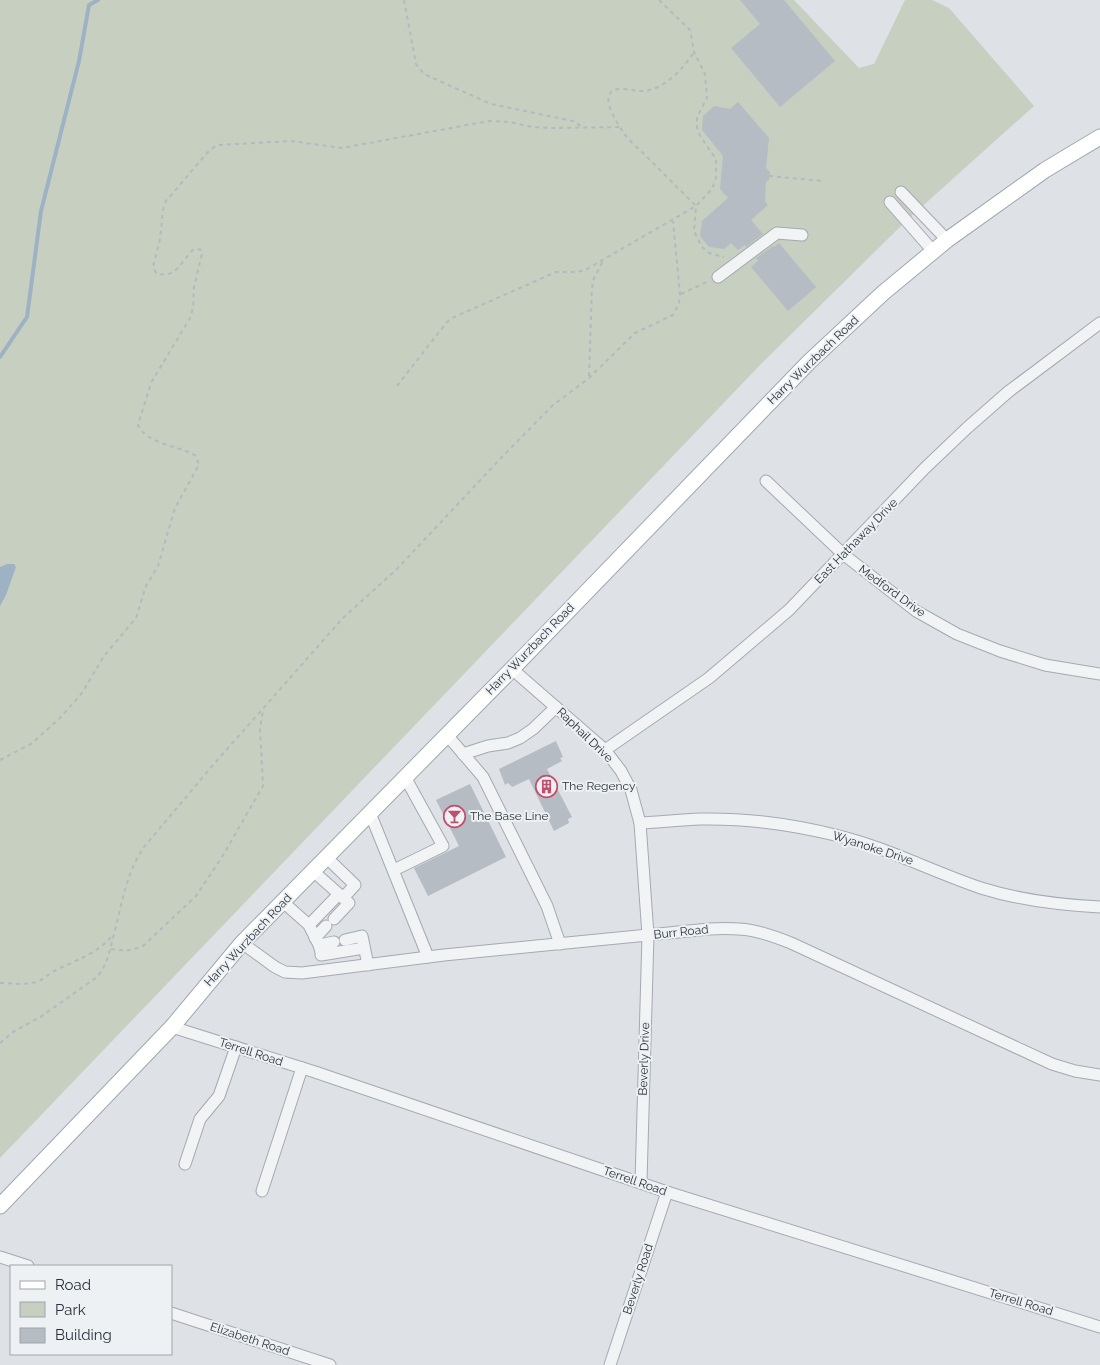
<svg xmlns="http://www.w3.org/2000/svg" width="1100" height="1365" viewBox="0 0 1100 1365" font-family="Raleway,sans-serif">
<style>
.green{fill:#c6cfc0}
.water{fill:#9db3c3}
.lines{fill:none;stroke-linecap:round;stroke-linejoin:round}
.stream{stroke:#9db3c3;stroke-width:4}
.building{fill:#b6bcc3}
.minor-casing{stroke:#a4aab0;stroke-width:13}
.major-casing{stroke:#9fa8b1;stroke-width:17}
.path{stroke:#b5b9be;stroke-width:2;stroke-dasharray:4 4;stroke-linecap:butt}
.minor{stroke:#f1f3f5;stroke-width:11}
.major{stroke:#fff;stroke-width:15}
.labels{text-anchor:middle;stroke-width:4;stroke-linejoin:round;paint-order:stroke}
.street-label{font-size:12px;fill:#29323c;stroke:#eef1f4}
.poi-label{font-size:12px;fill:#29323c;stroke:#eef1f4;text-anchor:start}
</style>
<rect width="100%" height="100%" fill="#dee2e6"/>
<path class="green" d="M0 0H794L859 68 874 64 905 0H932L949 8 1034 106 907 220 762 363 0 1158Z"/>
<path class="water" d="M7 564H14L16 567 6 595 0 606V567Z"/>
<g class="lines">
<path class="stream" d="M0 357 27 317 41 211 79 61 89 5 98 0"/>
</g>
<g class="building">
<path d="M740 0H784L835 61 780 107 731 48 760 24Z"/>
<path d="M738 102 769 138 766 168 770 172 769 180 766 182 765 201 768 205 751 220 763 234 746 247 745 245 738 250 731 243 724 249 709 247 700 236 702 221 728 198 720 189 723 156 702 130 703 116 714 106 730 109Z"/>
<path d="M779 243 816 287 788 311 751 267 758 261 756 258 773 246 774 247Z"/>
<path d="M556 741 563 757 560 758 562 761 547 769 572 817 568 819 569 823 554 831 529 779 512 787 508 783 505 785 499 769Z"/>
<path d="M470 784 506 857 428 896 414 868 459 846 436 800Z"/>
</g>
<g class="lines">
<defs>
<g id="minor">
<path d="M901 192 947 240"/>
<path d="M890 202 933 251"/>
<path d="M718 277 777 233 802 235"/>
<path d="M766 481 843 554 916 611 957 634 1000 651 1045 665 1100 674"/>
<path d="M512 669 605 750 621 771 631 790 640 823 648 935 641 1182"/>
<path d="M447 735 483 777 547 906 560 944"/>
<path d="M605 750 709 678 789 610 925 468 967 428 1008 392 1100 323"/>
<path d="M463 754 488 746 508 743 520 738 533 729 556 707"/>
<path d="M370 813 428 957"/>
<path d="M640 823C660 822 680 820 700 819 745 818 795 825 839 836 888 848 933 872 981 888 1019 900 1060 905 1100 907"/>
<path d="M326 857 355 885 343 898"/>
<path d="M394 870 443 846 405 777"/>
<path d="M313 871 349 903 334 919"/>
<path d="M283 902 309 925 319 945"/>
<path d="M309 925 339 894"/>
<path d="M315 938 326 926"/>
<path d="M345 940 362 936 368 965"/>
<path d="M242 943 275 967 285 972 302 973 444 955 709 929C744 927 758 930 791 943L1052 1064 1075 1071 1100 1075"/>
<path d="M321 952 319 945 334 942"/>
<path d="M321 955 364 948"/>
<path d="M172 1027 315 1072 667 1192 1100 1327"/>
<path d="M185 1164 200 1119 219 1096 236 1047"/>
<path d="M262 1191 302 1068"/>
<path d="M0 1257 28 1266"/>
<path d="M171 1313 330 1365"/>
<path d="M610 1365 667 1192"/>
</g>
<path id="major" d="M0 1206 172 1027 242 943 512 669 809 362 883 293 947 240 1045 170 1100 137"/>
</defs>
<use href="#minor" class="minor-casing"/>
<use href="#major" class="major-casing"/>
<g class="path">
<path d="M404 0 416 64 424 74 491 104 573 121 584 128"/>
<path d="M659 0 690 30 694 52 705 74 707 98 697 117V127L700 136 716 159V178L712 189 696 206 694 231 702 247 709 253 724 257"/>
<path d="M769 176 823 181"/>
<path d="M681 294 709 281"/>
<path d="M589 376 592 288 594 278 603 261"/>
<path d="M397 386 447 322 452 318 556 272H578L587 269 696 206C680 190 664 174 648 158 640 150 630 142 624 133 618 125 599 96 614 90 621 87 633 91 640 91 662 92 683 69 694 52"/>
<path d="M0 760 31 744 60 718 82 693 104 656 136 618 146 586 158 566 175 508 199 465 196 456 191 453C175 446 145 442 138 425L151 383 190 318 193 308 194 287 202 254 201 250 197 249 193 250C181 261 176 280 156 273L153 267 160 239 163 210 166 201 208 152 214 147 219 145 291 141 342 148 489 121 510 122 532 127 553 128 620 127"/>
<path d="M111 949C123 951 131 951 143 946L196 896 222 857 263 786 260 728 263 710"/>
<path d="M0 983C13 983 27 986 39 981 45 978 50 973 56 970 77 960 98 953 113 935"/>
<path d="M0 1043 13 1032 42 1016 97 977C108 964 110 949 114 934 122 904 126 873 144 847L213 765 343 618 397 569 501 458 552 406 589 378 635 333 673 315 679 303 680 294 673 221"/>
</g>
<use href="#minor" class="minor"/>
<use href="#major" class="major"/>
</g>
<defs>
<symbol id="building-ring" viewBox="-11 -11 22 22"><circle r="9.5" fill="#eef1f4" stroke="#c04f6c" stroke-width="1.5"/><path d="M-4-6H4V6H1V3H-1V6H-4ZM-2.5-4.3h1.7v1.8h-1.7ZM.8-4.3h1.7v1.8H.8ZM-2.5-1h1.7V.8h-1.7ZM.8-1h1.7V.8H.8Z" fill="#c04f6c"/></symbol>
<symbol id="bar-ring" viewBox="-11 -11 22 22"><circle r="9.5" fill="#eef1f4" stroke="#c04f6c" stroke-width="1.5"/><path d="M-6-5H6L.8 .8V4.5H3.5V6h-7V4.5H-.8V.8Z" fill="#c04f6c"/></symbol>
</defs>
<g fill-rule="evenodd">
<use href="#building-ring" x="534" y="774" width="25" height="25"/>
<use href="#bar-ring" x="442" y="804" width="25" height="25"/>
</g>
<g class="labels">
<g class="street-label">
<text transform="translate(813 360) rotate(-44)" y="4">Harry Wurzbach Road</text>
<text transform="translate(856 541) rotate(-46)" y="4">East Hathaway Drive</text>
<text transform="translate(892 591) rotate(36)" y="4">Medford Drive</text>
<text transform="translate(530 649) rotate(-46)" y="4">Harry Wurzbach Road</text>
<text transform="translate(585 735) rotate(44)" y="4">Raphail Drive</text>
<text transform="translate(873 848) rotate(18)" y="4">Wyanoke Drive</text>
<text transform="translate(681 932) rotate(-6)" y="4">Burr Road</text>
<text transform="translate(248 940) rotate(-47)" y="4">Harry Wurzbach Road</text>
<text transform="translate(251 1052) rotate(18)" y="4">Terrell Road</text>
<text transform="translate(644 1059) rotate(-88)" y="4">Beverly Drive</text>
<text transform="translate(635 1181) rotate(19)" y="4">Terrell Road</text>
<text transform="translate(638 1279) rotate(-72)" y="4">Beverly Road</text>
<text transform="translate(1021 1302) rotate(17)" y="4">Terrell Road</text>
<text transform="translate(250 1339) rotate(18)" y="4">Elizabeth Road</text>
</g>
<g class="poi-label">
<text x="562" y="790">The Regency</text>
<text x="470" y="820">The Base Line</text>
</g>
</g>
<rect x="10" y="1265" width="162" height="90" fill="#eef1f4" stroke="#9fa5aa"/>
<rect x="20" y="1281" width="25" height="8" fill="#ffffff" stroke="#9fa5aa"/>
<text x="55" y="1290" font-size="15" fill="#29323c">Road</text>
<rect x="20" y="1302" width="25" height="15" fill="#c6cfc0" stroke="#9fa5aa"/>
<text x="55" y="1315" font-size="15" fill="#29323c">Park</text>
<rect x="20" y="1328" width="25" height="15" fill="#b6bcc3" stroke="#9fa5aa"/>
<text x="55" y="1340" font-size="15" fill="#29323c">Building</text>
</svg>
